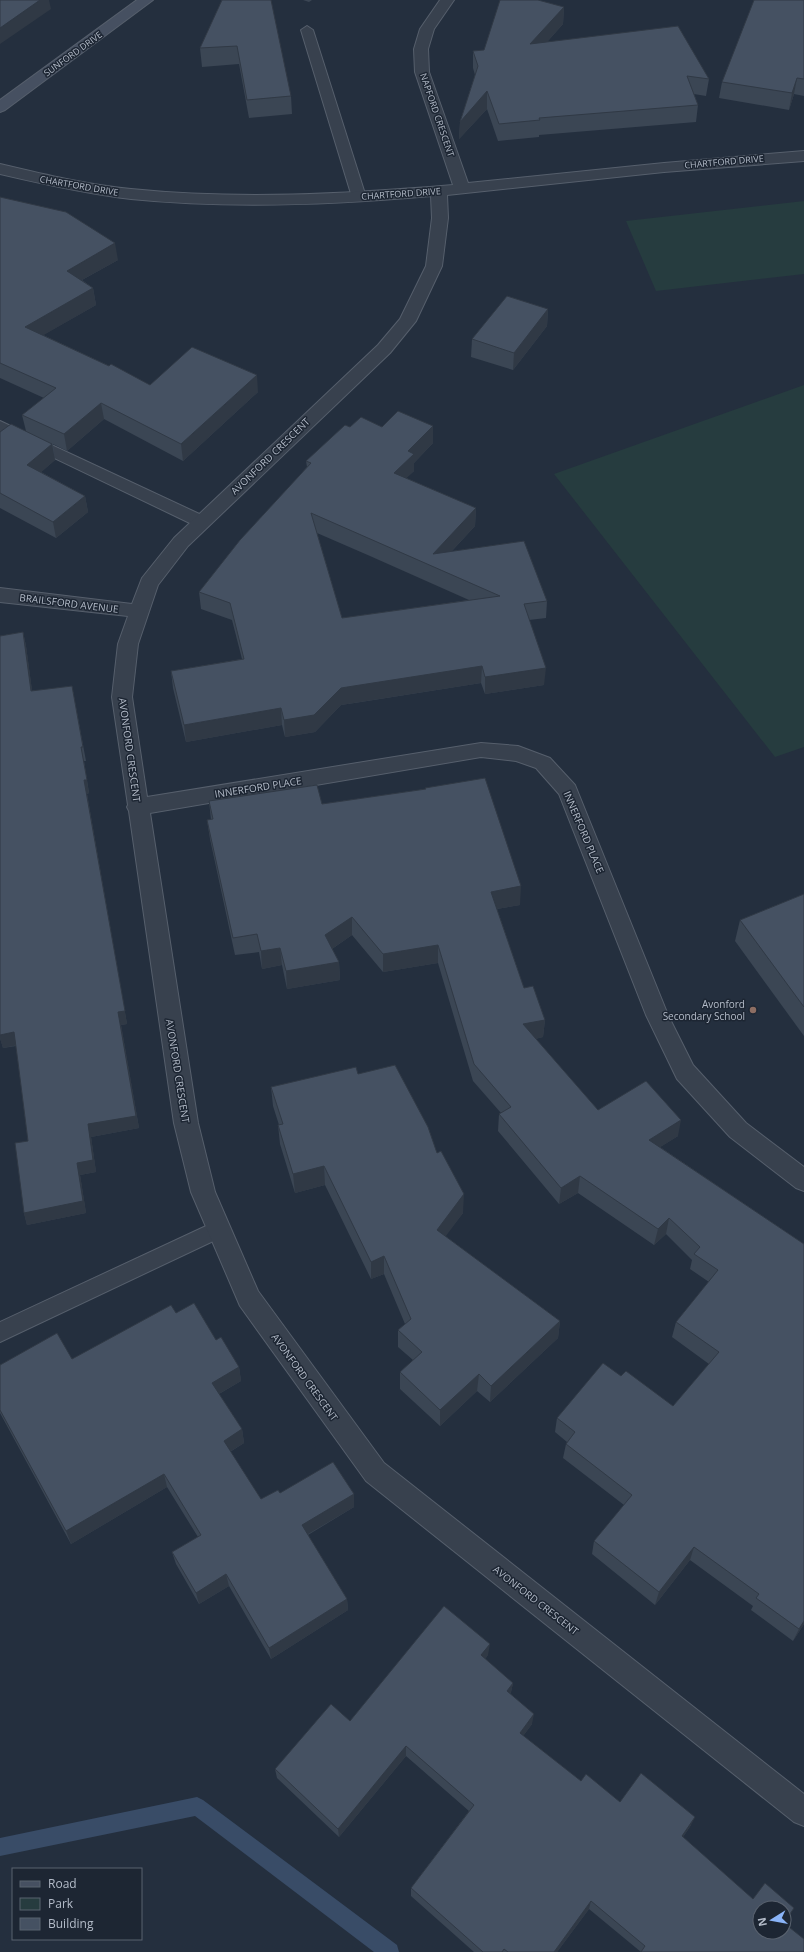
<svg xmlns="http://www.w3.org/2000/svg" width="804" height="1952" viewBox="0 0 804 1952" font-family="'Open Sans',sans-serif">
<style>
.green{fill:#263c3f}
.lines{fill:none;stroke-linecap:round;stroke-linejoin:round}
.stream{fill:#394c67;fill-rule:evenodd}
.lane-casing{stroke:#565f6c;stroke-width:2}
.street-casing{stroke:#565f6c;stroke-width:2}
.secondary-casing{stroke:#565f6c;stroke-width:2}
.lane{fill:#38414e;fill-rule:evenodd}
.street{fill:#38414e;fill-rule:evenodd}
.secondary{fill:#465061;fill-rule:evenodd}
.wall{fill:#3b4654;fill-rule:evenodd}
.shaded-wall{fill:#303945}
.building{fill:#455162;stroke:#303945;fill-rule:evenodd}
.education-dot{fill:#8d6e63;stroke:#1d2633;stroke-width:1.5}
.labels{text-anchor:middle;stroke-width:3;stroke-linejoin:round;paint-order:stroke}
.far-street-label{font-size:9px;fill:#b4bcc9;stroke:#1d2633}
.street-label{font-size:10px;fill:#b4bcc9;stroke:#1d2633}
.poi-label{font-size:10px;fill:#b4bcc9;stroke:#1d2633;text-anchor:end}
</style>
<rect width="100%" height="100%" fill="#242f3e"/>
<g class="green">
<path d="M804 201V274L656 291 626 221Z"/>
<path d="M804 385V747L775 757 554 474Z"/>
</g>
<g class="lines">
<path class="stream" d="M197 1797 203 1800 397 1945 399 1952H374L195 1816 0 1856V1838Z"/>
<defs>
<g id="lane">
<path d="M307 26 313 30 366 197 364 200H354L352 197 301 30Z"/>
<path d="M0 421 208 518 210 522 208 526 202 527 196 526 0 432Z"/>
<path d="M219 1220 226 1223 229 1229 226 1235 0 1342V1322Z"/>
</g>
<path id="street" d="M440 0H454L434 29 428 49 429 72 468 183 664 163 804 151V161L664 172 447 195 448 218 442 266 416 321 390 353 188 546 158 585 138 644 132 697 147 797 481 743 518 746 550 758 575 785 668 1015 693 1065 746 1123 804 1167V1191L796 1188 730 1137 677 1079 646 1015 559 794 536 768 516 761 481 757 150 813 198 1123 215 1192 258 1291 384 1463 804 1794V1826L794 1822 366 1481 240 1306 191 1192 174 1123 129 811 127 807 128 805 112 697 118 644 128 616 0 602V588L132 604 142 578 174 538 378 345 400 319 426 266 432 218 431 196C331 205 231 209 131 199 87 194 43 184 0 174V164C43 174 87 185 131 189 239 200 346 194 453 185L415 72 414 49 420 29Z"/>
<path id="secondary" d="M137 0H153L5 110 0 112V100Z"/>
</defs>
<use href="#lane" class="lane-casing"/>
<use href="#street" class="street-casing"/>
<use href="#secondary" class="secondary-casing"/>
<use href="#lane" class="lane"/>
<use href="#street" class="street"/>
<use href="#secondary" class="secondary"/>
</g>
<g class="wall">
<path d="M222 0 291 96 292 114 249 118 239 64 202 67 200 48Z"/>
<path d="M303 0H312L309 2Z"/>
<path d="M804 0V96L794 94 789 110 719 98 722 82Z"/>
<path d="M564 7 563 24 547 42 709 79 706 96 694 94 698 105 696 122 539 135V137L498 141 487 109 459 139 460 122 475 75 473 68V51L484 50Z"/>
<path d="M0 197 118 260 82 280 93 288 96 305 43 335 150 385 258 392 183 461 104 419 67 451 53 444 55 460 41 472 85 496 88 512 56 538 0 508V432L26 431 22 415 44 398 0 378Z"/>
<path d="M548 309 547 326 513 370 471 357 472 339Z"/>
<path d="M433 426V443L414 463V471L406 478 476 508 475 526 451 552 547 601 546 618 529 620 544 685 485 694 481 683 361 702 341 705 315 732 285 737 282 725 186 742 173 688 171 671 242 659 232 620 201 609 199 592 307 467 306 461 350 427ZM317 533 370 556 469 600 342 618Z"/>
<path d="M23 632 26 646 32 691 72 686 86 761H84L89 793 87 794 127 1024 121 1025 139 1128 91 1137 96 1172 80 1175 86 1213 27 1225 24 1213 28 1141 16 1046 3 1048 0 1038V636Z"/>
<path d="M425 788 520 905 497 909 524 988 545 1020 543 1037 535 1039 598 1110 678 1136 660 1147 804 1244V1624L793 1641 751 1610 753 1606 690 1560 655 1605 592 1554 594 1541 624 1505 563 1458 566 1444 567 1442 555 1432 557 1418 621 1376 673 1406 709 1364 672 1337 676 1322 709 1282 690 1269 692 1260 666 1234 654 1245 578 1193 559 1204 498 1131 499 1114 501 1113 473 1081 438 963 383 972 352 935 332 949 339 962 340 980 287 989 282 965 262 969 259 952 235 955 210 839 207 820H211L209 801 322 804 425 789Z"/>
<path d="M804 894V1036L735 941 740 920Z"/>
<path d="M358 1074 437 1153 463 1213 445 1236 560 1321 558 1338 490 1402 477 1391 440 1426 400 1389V1372L413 1360 398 1347V1330L405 1324 384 1274 371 1279 325 1185 295 1193 280 1144 278 1125H279L273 1106 271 1087Z"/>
<path d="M176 1313 216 1340 239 1367 241 1381 219 1394 242 1429 244 1443 230 1452 261 1499 280 1493 354 1494V1507L308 1535 347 1599 348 1610 271 1659 229 1586 199 1604 176 1564 172 1552 198 1537 167 1487 71 1544 0 1413V1365L72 1359Z"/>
<path d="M488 1655 485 1659 513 1683 511 1692 510 1694 532 1724 523 1736 581 1781 620 1802 691 1825 683 1837 753 1899 794 1908 641 1952 589 1909 557 1952H474L411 1896V1888L469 1811 406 1756 339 1837 277 1778 275 1769 350 1721Z"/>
</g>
<g class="shaded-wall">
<path d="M40 0H49L51 9 0 44V28Z"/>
<path d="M564 7 563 24 530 61V44Z"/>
<path d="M797 78 794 94 789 110 792 93Z"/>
<path d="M487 91V109L459 139 460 122Z"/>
<path d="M115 243 118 260 69 287 67 271Z"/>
<path d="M93 288 96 305 28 344 25 327Z"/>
<path d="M548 309 547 326 513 370 514 353Z"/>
<path d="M257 375 258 392 183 461 181 444Z"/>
<path d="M101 403 104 419 67 451 64 434Z"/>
<path d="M433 426V443L414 463V471L394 490V473L408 451Z"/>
<path d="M52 444 55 460 30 482 27 465Z"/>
<path d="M85 496 88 512 56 538 53 522Z"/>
<path d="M476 508 475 526 436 568 433 554Z"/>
<path d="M23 632 26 646 34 705 31 691Z"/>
<path d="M482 666 481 683 341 705 315 732 285 737 284 720 341 688Z"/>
<path d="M546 668 544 685 485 694V677Z"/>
<path d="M281 708 282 725 186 742 184 725Z"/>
<path d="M81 747 89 793 87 794 127 1024 121 1025 139 1128 91 1137 96 1172 80 1175 86 1213 27 1225 24 1213 77 1163 88 1124 118 1012 84 780Z"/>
<path d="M521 886 520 905 490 910 491 892Z"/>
<path d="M352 917V935L326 953 325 935Z"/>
<path d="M438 945V963L383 972V954Z"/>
<path d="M280 948 282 965 262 969 261 951Z"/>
<path d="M339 962 340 980 287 989 286 971Z"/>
<path d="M545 1020 543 1037 521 1042 523 1024Z"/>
<path d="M14 1032 18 1045 3 1048 0 1038V1035Z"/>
<path d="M681 1120 678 1136 646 1156 649 1140Z"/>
<path d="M324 1166 325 1185 295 1193 293 1174Z"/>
<path d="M580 1176 578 1193 559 1204 561 1188Z"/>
<path d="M464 1194 463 1213 437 1248V1230Z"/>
<path d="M669 1218 666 1234 654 1245 658 1229Z"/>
<path d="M384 1256V1274L371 1279V1262Z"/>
<path d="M560 1321 558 1338 490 1402 491 1386Z"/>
<path d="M239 1367 241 1381 215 1396 212 1383Z"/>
<path d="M479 1374 477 1391 440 1426V1410Z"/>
<path d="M242 1429 244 1443 226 1454 224 1441Z"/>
<path d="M164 1474 167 1487 71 1544 66 1531Z"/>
<path d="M354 1494V1507L303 1537 302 1525Z"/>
<path d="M694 1547 690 1560 655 1605 659 1592Z"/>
<path d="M226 1574 229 1586 199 1604 196 1593Z"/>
<path d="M347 1599 348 1610 271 1659 269 1648Z"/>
<path d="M804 1621V1624L793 1641 799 1629Z"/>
<path d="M490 1644 488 1655 480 1666 481 1655Z"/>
<path d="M513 1683 511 1692 505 1701 507 1691Z"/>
<path d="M534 1714 532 1724 518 1743 520 1733Z"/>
<path d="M406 1746V1756L339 1837 338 1829Z"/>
<path d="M695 1817 691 1825 678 1845 682 1836Z"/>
<path d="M591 1901 589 1909 557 1952H554Z"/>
</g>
<g class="building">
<path d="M0 0H40L0 28Z"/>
<path d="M222 0H271L291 96 247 100 237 46 200 48Z"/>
<path d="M500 0H538L564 7 530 44 678 26 709 79 687 76 698 105 539 118 540 120 499 124 487 91 460 122 478 66 473 51 484 50Z"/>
<path d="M754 0H804V79L797 78 792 93 722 82Z"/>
<path d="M0 197 66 212 115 243 67 271 93 288 25 327 109 366 111 364 150 385 192 347 257 375 181 444 101 403 64 434 22 415 56 388 0 363Z"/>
<path d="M507 296 548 309 514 353 472 339Z"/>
<path d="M398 411 433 426 408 451 414 454 394 473 476 508 433 554 524 541 547 601 524 604 546 668 485 677 482 666 360 685 341 688 314 715 284 720 281 708 184 725 171 671 244 659 230 603 199 592 240 540 311 463 306 461 345 425 350 427 361 417 382 427ZM311 513 500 596 342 618Z"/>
<path d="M11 424 52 444 27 465 85 496 53 522 0 493V432Z"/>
<path d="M23 632 31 691 72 686 83 747H81L87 780H84L125 1011 118 1012 136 1116 88 1124 93 1160 77 1163 83 1201 24 1213 15 1143 28 1141 18 1062 14 1032 0 1035V636Z"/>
<path d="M485 778 521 886 491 892 524 988 533 986 545 1020 523 1024 598 1110 646 1081 681 1120 649 1140 804 1244V1621L799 1629 756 1598 759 1594 694 1547 659 1592 594 1541 632 1495 566 1444 575 1432 557 1418 603 1363 621 1376 626 1371 673 1406 719 1352 676 1322 718 1270 694 1254 700 1247 669 1218 658 1229 580 1176 561 1188 499 1114 511 1107 474 1064 438 945 383 954 352 917 325 935 339 962 286 971 280 948 261 951 257 934 233 938 207 820 213 819 209 801 317 785 322 804 426 789 425 788Z"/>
<path d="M804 894V1007L740 920Z"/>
<path d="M395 1065 428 1127 437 1153 441 1151 464 1194 437 1230 560 1321 491 1386 479 1374 440 1410 400 1372 422 1352 398 1330 411 1319 384 1256 371 1262 324 1166 293 1174 278 1125 283 1124 271 1087 356 1067 358 1074Z"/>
<path d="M194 1303 216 1340 221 1337 239 1367 212 1383 242 1429 224 1441 261 1499 278 1490 280 1493 333 1462 354 1494 302 1525 347 1599 269 1648 226 1574 196 1593 172 1552 201 1535 164 1474 66 1531 0 1410V1365L57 1333 72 1359 171 1305 176 1313Z"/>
<path d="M444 1606 490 1644 481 1655 513 1683 507 1691 534 1714 520 1733 581 1781 586 1774 620 1802 641 1773 695 1817 682 1836 753 1899 765 1883 794 1908 784 1923 804 1939V1952H641L645 1946 591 1901 554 1952H508L504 1949 502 1952H483L411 1888 474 1805 406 1746 338 1829 275 1769 331 1704 350 1721ZM760 1908H784V1932H760Z"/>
</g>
<circle class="education-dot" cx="753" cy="1010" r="4"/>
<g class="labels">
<g class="far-street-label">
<text transform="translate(73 54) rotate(-36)" y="3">SUNFORD DRIVE</text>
<text transform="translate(437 115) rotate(71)" y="3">NAPFORD CRESCENT</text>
<text transform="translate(724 162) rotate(-5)" y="3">CHARTFORD DRIVE</text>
<text transform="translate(79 186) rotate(10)" y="3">CHARTFORD DRIVE</text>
<text transform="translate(401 194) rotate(-4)" y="3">CHARTFORD DRIVE</text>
</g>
<g class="street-label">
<text transform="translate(270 456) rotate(-44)" y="4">AVONFORD CRESCENT</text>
<text transform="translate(69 603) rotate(7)" y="4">BRAILSFORD AVENUE</text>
<text transform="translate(130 750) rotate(82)" y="4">AVONFORD CRESCENT</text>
<text transform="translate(258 787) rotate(-9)" y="4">INNERFORD PLACE</text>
<text transform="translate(584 832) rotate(67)" y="4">INNERFORD PLACE</text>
<text transform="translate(178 1071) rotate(81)" y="4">AVONFORD CRESCENT</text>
<text transform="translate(305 1377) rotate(54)" y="4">AVONFORD CRESCENT</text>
<text transform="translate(536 1600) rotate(38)" y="4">AVONFORD CRESCENT</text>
</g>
<g class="poi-label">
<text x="745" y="1008">Avonford<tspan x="745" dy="12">Secondary School</tspan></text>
</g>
</g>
<rect x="12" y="1868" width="130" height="72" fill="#1d2633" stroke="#59626f"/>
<rect x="20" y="1881" width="20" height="6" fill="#465061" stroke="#59626f"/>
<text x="48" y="1888" font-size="12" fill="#b4bcc9">Road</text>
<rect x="20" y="1898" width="20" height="12" fill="#263c3f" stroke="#59626f"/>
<text x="48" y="1908" font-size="12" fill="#b4bcc9">Park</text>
<rect x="20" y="1918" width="20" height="12" fill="#455162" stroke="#59626f"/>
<text x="48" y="1928" font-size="12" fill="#b4bcc9">Building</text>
<g transform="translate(772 1920) rotate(259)"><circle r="19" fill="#1d2633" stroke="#59626f"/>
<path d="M0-3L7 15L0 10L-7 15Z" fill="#8ab4f8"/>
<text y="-6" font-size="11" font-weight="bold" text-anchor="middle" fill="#b4bcc9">N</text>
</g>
</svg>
